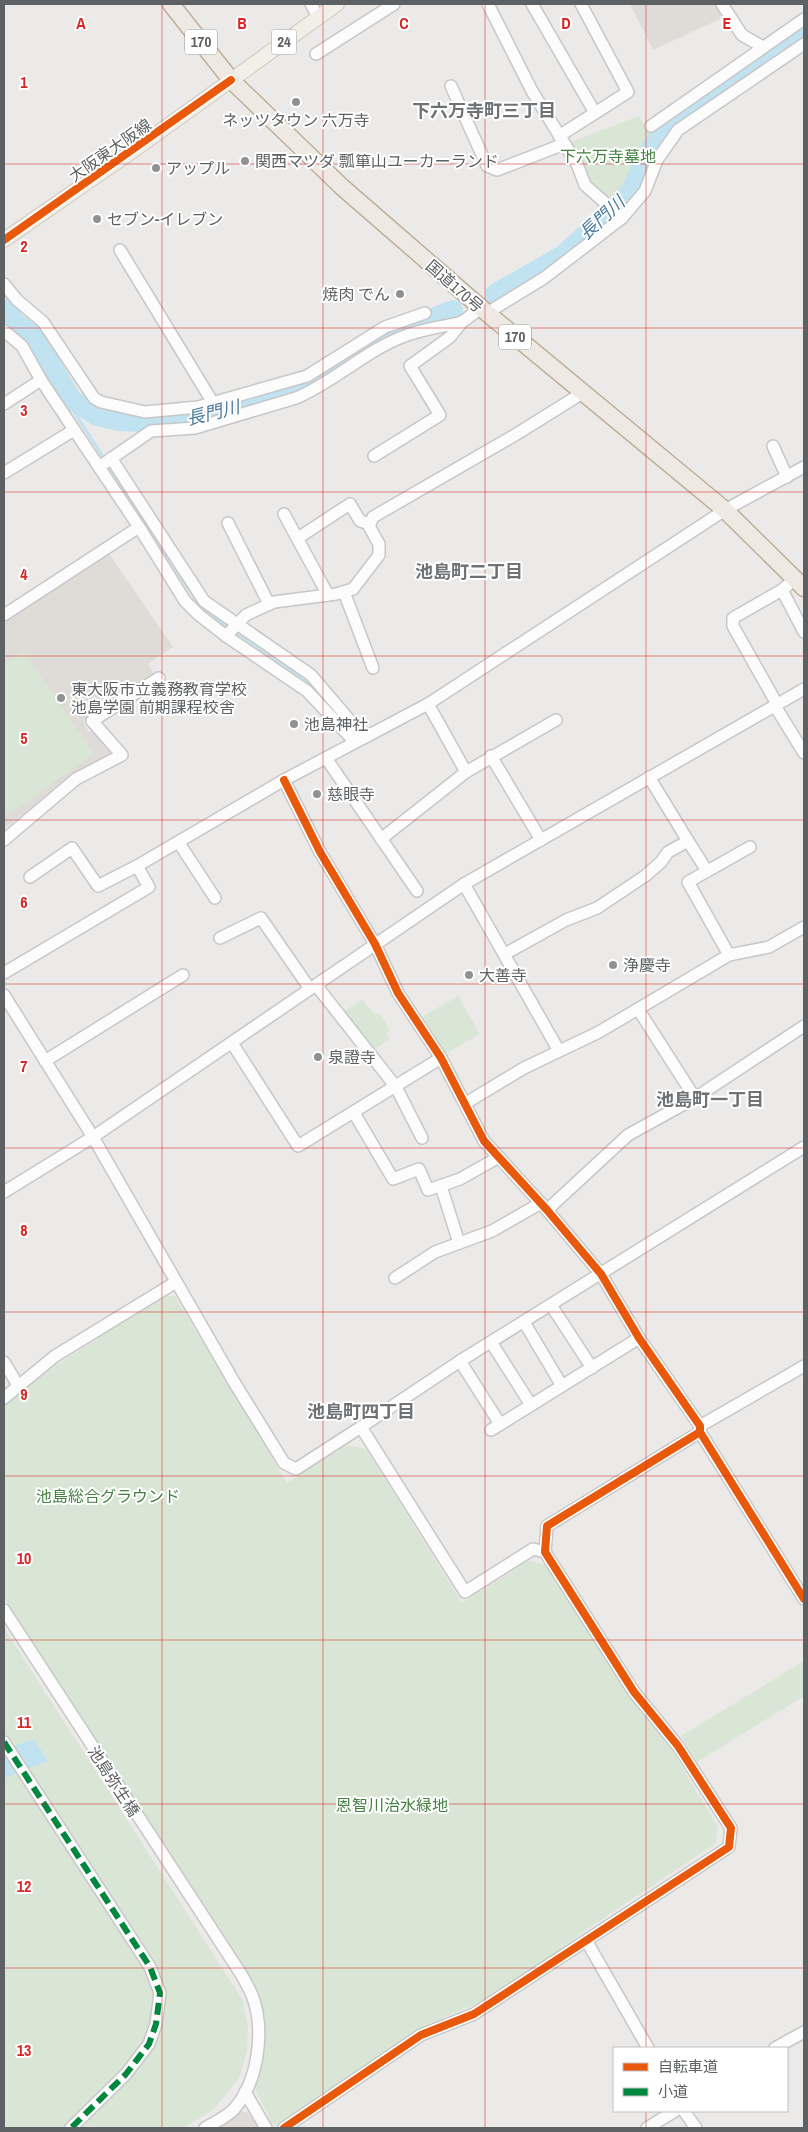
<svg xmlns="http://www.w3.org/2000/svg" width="808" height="2132" viewBox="0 0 808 2132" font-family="'Archivo Narrow','Noto Sans JP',sans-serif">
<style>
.education{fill:#dfdcd8}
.green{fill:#d9e6d5}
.water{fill:#c1e2f1}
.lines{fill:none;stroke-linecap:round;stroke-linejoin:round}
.stream{stroke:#c1e2f1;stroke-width:3}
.river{stroke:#c1e2f1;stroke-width:20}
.minor-casing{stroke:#c7c7c7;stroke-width:14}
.major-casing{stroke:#d1c7b9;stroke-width:16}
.highway-casing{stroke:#bfaf99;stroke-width:19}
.minor{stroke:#fcfcfc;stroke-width:11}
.major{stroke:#f2efe9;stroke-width:14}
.highway{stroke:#eeeae3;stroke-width:16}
.quiet{stroke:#00873e;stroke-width:6;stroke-dasharray:12 6;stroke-linecap:butt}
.cycleway-casing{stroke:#fff;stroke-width:11}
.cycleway{stroke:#e8590c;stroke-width:8}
.grid{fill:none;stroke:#d62828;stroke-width:1;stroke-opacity:0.55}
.poi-dot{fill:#909192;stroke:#fff;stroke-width:2}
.labels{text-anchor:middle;stroke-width:4;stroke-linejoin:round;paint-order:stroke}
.shield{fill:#fff;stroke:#8e9092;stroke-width:1}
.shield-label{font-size:15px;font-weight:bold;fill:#5e6164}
.poi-label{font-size:16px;fill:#5e6164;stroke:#fff;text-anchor:start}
.street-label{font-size:16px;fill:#5e6164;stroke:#fff}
.park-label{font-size:16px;fill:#448140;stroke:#fff}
.neighbourhood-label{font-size:18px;font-weight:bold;fill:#6f7376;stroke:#fff}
.water-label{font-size:18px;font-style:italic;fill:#4a7c9d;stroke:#fff}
.grid-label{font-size:16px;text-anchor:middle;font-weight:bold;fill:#d62828;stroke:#fff;stroke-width:4;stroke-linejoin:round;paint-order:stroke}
</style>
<rect width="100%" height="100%" fill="#eceae8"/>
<g class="education">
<path d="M630 4H716L721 12 720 19 653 50Z"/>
<path d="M108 552 173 647 148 664 155 675 83 721 89 732 93 730 112 749 111 755 77 772 4 829V620Z"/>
<path d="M240 2111 249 2113 258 2128H213Z"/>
</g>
<g class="green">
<path d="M639 116 650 133 618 196 611 203 592 185 568 143Z"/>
<path d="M23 651 94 754 4 817V664Z"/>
<path d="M458 996 480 1034 445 1054 423 1016Z"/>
<path d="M362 1000 375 1015 379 1013 390 1030 386 1034 390 1039 370 1052 341 1013Z"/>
<path d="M163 1296H175L287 1483 347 1445 366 1449 462 1603 528 1561 547 1565 628 1694 671 1749 718 1827 716 1843 586 1930 539 1965 478 2003 427 2025 278 2126 271 2123C268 2108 254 2094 255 2084 256 2074 262 2065 263 2055 267 2026 259 1999 248 1973L4 1598V1404L58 1364Z"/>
<path d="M4 1628 242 1999 248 2026 247 2051 239 2078 214 2109 184 2128H4Z"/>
<path d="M804 1661V1696L697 1762 681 1736Z"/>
</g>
<path class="water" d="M34 1739 48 1761 4 1778V1749Z"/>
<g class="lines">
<g class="stream">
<path d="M6 329 16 323"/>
<path d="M72 400 71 407 105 460"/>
<path d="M108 465 201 608 313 685"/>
</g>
<g class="river">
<path d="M495 294 563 255 629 194 652 147 673 114 804 32"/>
<path d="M4 308 16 323 34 335 72 400 97 416 119 421 160 423 194 420 306 386 391 334 453 310"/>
</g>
<defs>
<g id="minor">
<path d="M311 4 318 17"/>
<path d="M488 4 532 91 577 164 585 185 622 218"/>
<path d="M532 4 595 113"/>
<path d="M722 4 742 35 763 47"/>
<path d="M316 54 394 4"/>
<path d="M451 86 487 166 497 170 564 144"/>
<path d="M651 126 804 19"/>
<path d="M559 136 628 92 581 4"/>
<path d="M120 250 213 403"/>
<path d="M4 284 17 300 43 322 94 398 101 402 145 412 198 407 307 376 385 327 425 313"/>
<path d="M487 313 544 278 622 218 645 191 657 160 678 130 804 44"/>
<path d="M4 331 22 346 41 380 139 527 185 601 199 615 226 636 307 691 355 742"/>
<path d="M4 404 41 380"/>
<path d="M773 446 787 477"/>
<path d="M374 456 440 415 410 366 450 337 462 322 481 308"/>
<path d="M111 458 204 601 311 675 364 737"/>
<path d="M99 467 151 431 195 428 296 398C334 382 364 352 402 337 421 329 442 327 462 322"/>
<path d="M4 473 74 430"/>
<path d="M284 514 328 595"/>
<path d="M228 523 269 604"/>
<path d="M298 538 350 504 360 521 370 524"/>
<path d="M782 590 804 632"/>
<path d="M344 592 373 668"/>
<path d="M4 615 139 527"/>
<path d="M226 636 246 615 274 602 336 594 353 589 379 555V544L369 526 373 517 515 435 584 392"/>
<path d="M428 704 466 772"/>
<path d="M777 704 733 626V618L782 590 796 578"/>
<path d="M775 706 804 753"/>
<path d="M491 756 541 840"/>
<path d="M326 758 417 891"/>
<path d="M284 780 320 852 375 944 398 993 441 1058 484 1141 547 1210 601 1274 639 1338 700 1426V1432L804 1599"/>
<path d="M381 839 466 772 556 720"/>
<path d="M4 840 76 779 122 755 92 721 159 678"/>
<path d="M688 841 707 871"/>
<path d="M179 843 215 898"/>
<path d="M30 877 72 848 98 886 137 866"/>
<path d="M464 884 559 1051"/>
<path d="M220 938 261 918 310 989"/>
<path d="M505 954 566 920 597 908 645 876 661 862 668 852 688 841 649 777"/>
<path d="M729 955 688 882 750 847"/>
<path d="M4 973 149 887 137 866 284 780 428 704 725 510 804 467"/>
<path d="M316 985 396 1087 422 1138"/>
<path d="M4 995 93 1137 234 1382 284 1463 296 1469 361 1427 465 1592 533 1549 545 1552"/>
<path d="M638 1009 695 1098"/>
<path d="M232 1043 298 1146 441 1058"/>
<path d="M45 1061 183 975"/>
<path d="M466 1103 524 1068 599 1032 729 955 769 947 804 927"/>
<path d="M354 1113 393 1179 419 1169 428 1190 460 1179 499 1157"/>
<path d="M441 1186 459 1243"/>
<path d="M4 1192 93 1137 464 884 804 689"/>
<path d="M547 1210 628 1135 695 1098 804 1026"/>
<path d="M395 1278 435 1252 492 1231 541 1203"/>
<path d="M551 1305 592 1368"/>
<path d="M524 1322 562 1386"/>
<path d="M491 1342 531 1405"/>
<path d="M460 1361 500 1424"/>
<path d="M4 1362 19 1387"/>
<path d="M4 1398 55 1356 176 1282"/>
<path d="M700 1426 804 1366"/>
<path d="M361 1427 460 1361 804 1147"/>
<path d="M491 1430 639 1338"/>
<path d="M4 1610 241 1974C245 1981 249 1988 252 1995 265 2028 259 2081 234 2109 227 2117 215 2122 205 2128"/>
<path d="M4 1742 150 1967 160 1993 156 2024 149 2044 126 2074 71 2128"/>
<path d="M587 1942 648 2048"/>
<path d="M775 2048 804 2032"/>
<path d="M245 2092 266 2128"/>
<path d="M684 2111 696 2128"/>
<path d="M284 2128 421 2035 474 2014 729 1847 731 1828 678 1746 634 1692 545 1552 547 1526 700 1432"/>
<path d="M647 2128 675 2111"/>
</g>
<path id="major" d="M4 240 134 150 337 4"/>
<path id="highway" d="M171 4 231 80 342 187 487 313 725 510 804 588"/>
</defs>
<use href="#minor" class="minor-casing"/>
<use href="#major" class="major-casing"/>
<use href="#highway" class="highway-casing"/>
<use href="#minor" class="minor"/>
<use href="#major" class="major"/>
<use href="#highway" class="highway"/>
<path class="quiet" d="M4 1742 150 1967 160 1993 156 2024 149 2044 126 2074 71 2128"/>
<defs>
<g id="cycleway">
<path d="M4 240 231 80"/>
<path d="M284 780 320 852 375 944 398 993 441 1058 484 1141 547 1210 601 1274 639 1338 700 1426V1432L804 1599"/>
<path d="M284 2128 421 2035 474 2014 729 1847 731 1828 678 1746 634 1692 545 1552 547 1526 700 1432"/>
</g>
</defs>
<use href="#cycleway" class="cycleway-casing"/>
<use href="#cycleway" class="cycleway"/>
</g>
<path class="grid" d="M162 4V2128M323 4V2128M485 4V2128M646 4V2048M4 164H804M4 328H804M4 492H804M4 656H804M4 820H804M4 984H804M4 1148H804M4 1312H804M4 1476H804M4 1640H804M4 1804H804M4 1968H804M646 2111V2128"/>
<g class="poi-dot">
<circle cx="296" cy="102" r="5"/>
<circle cx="245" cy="161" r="5"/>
<circle cx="156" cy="168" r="5"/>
<circle cx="97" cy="219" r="5"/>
<circle cx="400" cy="294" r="5"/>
<circle cx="61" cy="698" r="5"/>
<circle cx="294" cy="724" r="5"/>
<circle cx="317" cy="794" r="5"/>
<circle cx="613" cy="965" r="5"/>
<circle cx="469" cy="975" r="5"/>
<circle cx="318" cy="1057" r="5"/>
</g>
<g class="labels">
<g class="shield">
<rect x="185" y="29.5" width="32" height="25" rx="4"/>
<rect x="271.5" y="29.5" width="25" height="25" rx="4"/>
<rect x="499" y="324.5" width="32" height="25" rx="4"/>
</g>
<g class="shield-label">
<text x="201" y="47">170</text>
<text x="284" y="47">24</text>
<text x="515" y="342">170</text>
</g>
<g class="poi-label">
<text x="296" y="126" text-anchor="middle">ネッツタウン 六万寺</text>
<text x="255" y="167">関西マツダ 瓢箪山ユーカーランド</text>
<text x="166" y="174">アップル</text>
<text x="107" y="225">セブン-イレブン</text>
<text x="390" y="300" text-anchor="end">焼肉 でん</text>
<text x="71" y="695">東大阪市立義務教育学校<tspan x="71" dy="18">池島学園 前期課程校舎</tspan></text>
<text x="304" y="730">池島神社</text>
<text x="327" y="800">慈眼寺</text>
<text x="623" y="971">浄慶寺</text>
<text x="479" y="981">大善寺</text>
<text x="328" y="1063">泉證寺</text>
</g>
<g class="street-label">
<text transform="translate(110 150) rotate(-35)" y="6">大阪東大阪線</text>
<text transform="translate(455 286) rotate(41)" y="6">国道170号</text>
<text transform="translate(114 1781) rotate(57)" y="6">池島弥生橋</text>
</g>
<g class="park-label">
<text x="608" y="162">下六万寺墓地</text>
<text x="108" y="1502">池島総合グラウンド</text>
<text x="392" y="1811">恩智川治水緑地</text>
</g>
<g class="neighbourhood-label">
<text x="484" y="117">下六万寺町三丁目</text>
<text x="469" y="578">池島町二丁目</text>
<text x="710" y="1106">池島町一丁目</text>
<text x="361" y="1418">池島町四丁目</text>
</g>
<g class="water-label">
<text transform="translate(602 218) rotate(-43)" y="6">長門川</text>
<text transform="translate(213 413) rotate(-14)" y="6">長門川</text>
</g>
</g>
<g class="grid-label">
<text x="81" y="29">A</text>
<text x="242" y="29">B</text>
<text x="404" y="29">C</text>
<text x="566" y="29">D</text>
<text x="727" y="29">E</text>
<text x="24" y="88">1</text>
<text x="24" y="252">2</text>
<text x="24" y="416">3</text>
<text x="24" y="580">4</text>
<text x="24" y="744">5</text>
<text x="24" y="908">6</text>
<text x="24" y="1072">7</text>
<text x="24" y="1236">8</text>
<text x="24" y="1400">9</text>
<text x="24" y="1564">10</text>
<text x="24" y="1728">11</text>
<text x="24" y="1892">12</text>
<text x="24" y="2056">13</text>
</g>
<rect width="808" height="2132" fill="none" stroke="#5e6164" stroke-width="10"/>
<rect x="613" y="2047" width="175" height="65" fill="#ffffff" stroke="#bfc0c1"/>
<rect x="623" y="2063" width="25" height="8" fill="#e8590c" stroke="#bfc0c1"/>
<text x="658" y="2072" font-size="15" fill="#5e6164">自転車道</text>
<rect x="623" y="2088" width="25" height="8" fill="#00873e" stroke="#bfc0c1"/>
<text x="658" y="2097" font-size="15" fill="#5e6164">小道</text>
</svg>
